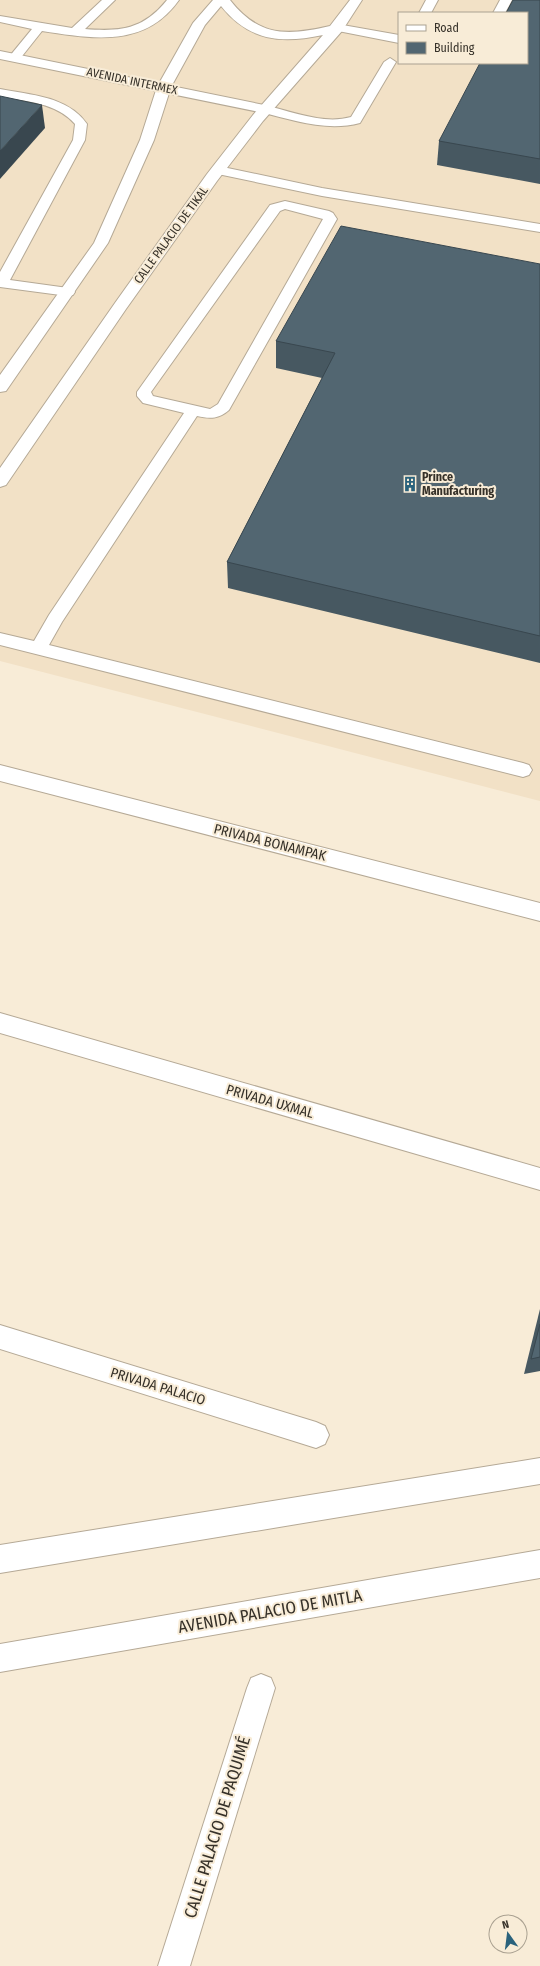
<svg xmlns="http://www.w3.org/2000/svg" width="540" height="1966" viewBox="0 0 540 1966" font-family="'Fira Sans Condensed',sans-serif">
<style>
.built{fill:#f2e1c6;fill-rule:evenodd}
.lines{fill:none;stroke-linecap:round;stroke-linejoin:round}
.service-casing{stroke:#b5a996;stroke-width:2}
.minor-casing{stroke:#b5a996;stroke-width:2}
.tertiary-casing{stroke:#b5a996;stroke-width:2}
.secondary-casing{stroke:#b5a996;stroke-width:2}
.service{fill:#fff;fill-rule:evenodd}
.minor{fill:#fff;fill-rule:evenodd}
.tertiary{fill:#fff;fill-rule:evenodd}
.secondary{fill:#fff;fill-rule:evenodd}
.wall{fill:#475861}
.shaded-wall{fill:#39474f}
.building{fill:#526671;stroke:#39474f}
.labels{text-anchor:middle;stroke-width:4;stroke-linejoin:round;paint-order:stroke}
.far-street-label{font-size:12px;fill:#363129;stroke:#f8ecd7}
.far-poi-label{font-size:12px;font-weight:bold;fill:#363129;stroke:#f8ecd7;text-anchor:start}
.street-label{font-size:14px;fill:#363129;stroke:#f8ecd7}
.near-street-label{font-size:17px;fill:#363129;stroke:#f8ecd7}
</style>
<rect width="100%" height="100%" fill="#f8ecd7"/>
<path class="built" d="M0 0H540V801L0 661ZM399 13H527V63H399Z"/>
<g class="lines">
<defs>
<g id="service">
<path d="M102 0H115L85 29C121 32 144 29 167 0H179C145 48 94 39 42 31L19 60 15 61 9 57 32 29 0 22V16L72 28Z"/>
<path d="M426 0H438L431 13H419Z"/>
<path d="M500 0H512L505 13H493Z"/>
<path d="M337 24 399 35V43L333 30 331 28Z"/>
<path d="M390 58 396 62 360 123C326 132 293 120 260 112L258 109 264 105C291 111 323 125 351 117L384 62Z"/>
<path d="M0 89C30 95 68 96 87 124L85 140 10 280 68 288 73 289 75 292 73 295 68 296 0 287V272L73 140 75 124C57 103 26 101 0 97Z"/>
<path d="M218 166 322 188 540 224V232L322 196 213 173 212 170 213 167Z"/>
<path d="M285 201 329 211 333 213 337 219 229 410C219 419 210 419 197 416L62 622 49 645 523 763 529 765 532 770 529 775 523 777 0 645V633L34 641 49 615 184 413 143 403 137 396V392L270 205ZM285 209 323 219 218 404 210 409 153 396 151 392 280 211Z"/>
</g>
<g id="minor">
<path d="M0 51 264 105 269 106 271 109 269 112 264 113 0 59Z"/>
<path d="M0 765 540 903V921L0 781Z"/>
<path d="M0 1013 540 1168V1190L0 1033Z"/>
<path d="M0 1325 316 1422 325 1426 329 1435 325 1444 316 1448 0 1349Z"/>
<path d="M261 1674 271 1678 275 1688 190 1966H158L247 1688 251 1678Z"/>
</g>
<path id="tertiary" d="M213 0H230C259 37 287 36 330 26L350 0H362L342 31 263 121 217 181 126 309 6 485 0 487V468L115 303 207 174 253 115 323 35C281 44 249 41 221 6L205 25 171 87 154 140 108 243 6 391 0 392V375L94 243 140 140 157 87 193 23Z"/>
<g id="secondary">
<path d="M540 1458V1484L0 1573V1545Z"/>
<path d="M540 1550V1578L0 1672V1644Z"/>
</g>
</defs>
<use href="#service" class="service-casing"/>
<use href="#minor" class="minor-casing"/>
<use href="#tertiary" class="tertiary-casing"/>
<use href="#secondary" class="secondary-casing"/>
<use href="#service" class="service"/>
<use href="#minor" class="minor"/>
<use href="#tertiary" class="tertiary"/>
<use href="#secondary" class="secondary"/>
</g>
<g class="wall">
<path d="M540 0V184L437 165 439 141Z"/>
<path d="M540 264V663L228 588 227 562 322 378 276 368V341Z"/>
<path d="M540 1309V1371L524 1374Z"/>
</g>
<path class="shaded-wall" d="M42 105 45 128 0 179V151Z"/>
<g class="building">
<path d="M513 0H540V159L439 141 480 63H527V13H506Z"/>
<path d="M0 96 42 105 0 151Z"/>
<path d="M341 226 540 264V636L227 562 335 353 276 341Z"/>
<path d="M540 1324V1357L531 1359Z"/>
</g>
<defs>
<symbol id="building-bare" viewBox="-9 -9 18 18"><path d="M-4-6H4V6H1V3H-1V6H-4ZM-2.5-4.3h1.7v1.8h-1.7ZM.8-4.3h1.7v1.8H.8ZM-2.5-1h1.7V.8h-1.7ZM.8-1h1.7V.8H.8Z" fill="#2a627c" stroke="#f8ecd7" stroke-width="2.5" paint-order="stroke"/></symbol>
</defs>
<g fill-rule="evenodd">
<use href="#building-bare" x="399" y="473" width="22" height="22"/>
</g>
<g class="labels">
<g class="far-street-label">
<text transform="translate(132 81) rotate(12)" y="4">AVENIDA INTERMEX</text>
<text transform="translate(171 235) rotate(-54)" y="4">CALLE PALACIO DE TIKAL</text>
</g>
<g class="far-poi-label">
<text x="422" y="481">Prince<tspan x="422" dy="14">Manufacturing</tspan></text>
</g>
<g class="street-label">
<text transform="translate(270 842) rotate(14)" y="5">PRIVADA BONAMPAK</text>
<text transform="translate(270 1101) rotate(16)" y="5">PRIVADA UXMAL</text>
<text transform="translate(158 1386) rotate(17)" y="5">PRIVADA PALACIO</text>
</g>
<g class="near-street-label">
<text transform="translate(270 1611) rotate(-10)" y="6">AVENIDA PALACIO DE MITLA</text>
<text transform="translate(217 1827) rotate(-73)" y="6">CALLE PALACIO DE PAQUIMÉ</text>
</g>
</g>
<rect x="398" y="12" width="130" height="52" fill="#f8ecd7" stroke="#aaa191"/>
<rect x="406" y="25" width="20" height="6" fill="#ffffff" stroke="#aaa191"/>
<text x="434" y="32" font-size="12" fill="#363129">Road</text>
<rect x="406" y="42" width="20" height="12" fill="#526671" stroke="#aaa191"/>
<text x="434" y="52" font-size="12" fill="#363129">Building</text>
<g transform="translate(508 1934) rotate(346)"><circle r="19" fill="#f8ecd7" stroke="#aaa191"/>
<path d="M0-3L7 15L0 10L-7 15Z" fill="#2a627c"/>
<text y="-6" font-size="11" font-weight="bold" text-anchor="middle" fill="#363129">N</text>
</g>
</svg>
